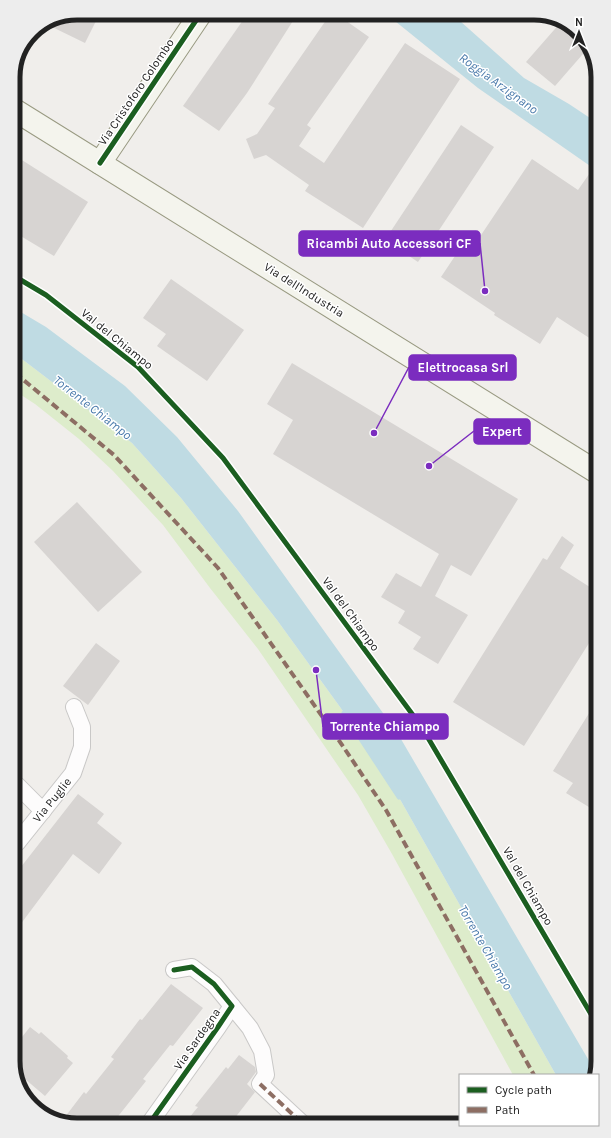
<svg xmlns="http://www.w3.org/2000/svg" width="611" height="1138" viewBox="0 0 611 1138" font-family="Karla,sans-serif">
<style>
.grass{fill:#ddeccb}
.water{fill:#bfdbe3}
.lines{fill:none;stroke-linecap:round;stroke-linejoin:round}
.stream{stroke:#bfdbe3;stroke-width:5}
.building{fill:#d7d4d2}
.street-casing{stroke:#c9c8c7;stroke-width:18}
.secondary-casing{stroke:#999a82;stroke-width:24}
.street{stroke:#fdfcfc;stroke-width:16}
.secondary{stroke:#f4f4ed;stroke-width:22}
.quiet{stroke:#8d6e63;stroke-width:4;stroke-dasharray:8 4;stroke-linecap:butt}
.cycleway-casing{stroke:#fff;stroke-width:8}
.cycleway{stroke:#1b5e20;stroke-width:5}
.labels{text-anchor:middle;stroke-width:3;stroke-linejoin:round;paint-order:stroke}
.street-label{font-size:12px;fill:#222;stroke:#fff}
.water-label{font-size:13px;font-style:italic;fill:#4a7aab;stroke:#fff}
.rim{fill:none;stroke:#222;stroke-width:5}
.leader{fill:none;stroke:#7b2cbf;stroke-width:1.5}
.callout-dot{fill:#7b2cbf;stroke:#fff;stroke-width:1.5}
.callout{fill:#7b2cbf;stroke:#7b2cbf;stroke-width:1.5}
.callout-label{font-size:13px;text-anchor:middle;font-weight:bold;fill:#fff}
</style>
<rect width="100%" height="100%" fill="#f0eeeb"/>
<path class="grass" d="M14 353 132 443 181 498 277 620 340 707 384 771 556 1075H513L392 854 358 795 258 649 210 588 163 525 113 471 79 439 35 404 15 391Z"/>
<g class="water">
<path d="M385 13H451L524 78 569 104 593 120 594 167 593 168 478 88Z"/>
<path d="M14 308 46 327 125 386 177 437 238 511 398 734 595 1071 594 1075H556L384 771 340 707 277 620 181 498 132 443 14 353Z"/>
</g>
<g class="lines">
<path class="stream" d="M344 713 399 797"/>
</g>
<g class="building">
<path d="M77 13H100L85 43 48 25Z"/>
<path d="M248 13H298L247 93 219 131 183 106Z"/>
<path d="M331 13H335L369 37 307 125 311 128 299 146 324 163 405 43 460 79 363 228 305 191 309 185 266 155 254 159 246 139 257 134 275 108 268 104Z"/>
<path d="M561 22 573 26 589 47 555 86 526 62Z"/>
<path d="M461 125 494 147 418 262 385 240Z"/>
<path d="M14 155 88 202 54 256 14 232Z"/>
<path d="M532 159 578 190 594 167V341L557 317 540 344 494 315 495 313 441 277 463 244 471 250Z"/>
<path d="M171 279 244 330 207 381 157 346 166 334 143 318Z"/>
<path d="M292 363 518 499 471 576 451 565 435 596 468 615 438 664 413 649 421 637 398 623 405 611 381 597 396 573 421 587 439 554 273 454 293 420 267 404Z"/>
<path d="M77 502 142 572 98 612 34 542Z"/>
<path d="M562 536 574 545 560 568 596 591V632L524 746 453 702 543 558 547 560Z"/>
<path d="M96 643 120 661 88 705 63 686Z"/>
<path d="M596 702 597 812 566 793 573 783 553 771Z"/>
<path d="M78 794 104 814 97 823 122 843 99 874 73 854 17 929V872Z"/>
<path d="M171 984 203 1008 173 1046 170 1045 143 1079 146 1081 112 1124 73 1125 62 1121 84 1092 86 1094 114 1059 111 1057 140 1019 142 1020Z"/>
<path d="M30 1027 39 1034 41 1032 68 1056 67 1058 73 1063 45 1096 18 1073V1042Z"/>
<path d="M239 1055 255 1067 256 1072 247 1084 255 1092 231 1123 184 1124 198 1107 195 1106 226 1067 228 1069Z"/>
</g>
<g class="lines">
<defs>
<g id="street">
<path d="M17 785 43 811"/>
<path d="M17 843 73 773 82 747V727L74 707"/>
<path d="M232 1006 250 1028 262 1051 266 1075 260 1084 302 1123"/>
<path d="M149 1124 218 1027 232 1006 214 984 192 967 174 970"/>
</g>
<g id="secondary">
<path d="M13 109 595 471"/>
<path d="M100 163 201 13"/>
</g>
</defs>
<use href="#street" class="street-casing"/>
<use href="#secondary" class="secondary-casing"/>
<use href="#street" class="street"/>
<use href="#secondary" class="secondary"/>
<g class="quiet">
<path d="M15 373 114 455 218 568 338 739 386 810 534 1075"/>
<path d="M260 1084 302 1123"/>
</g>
<defs>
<g id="cycleway">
<path d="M100 163 201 13"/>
<path d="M14 276 46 295 138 367 223 458 421 726 598 1026"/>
<path d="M149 1124 218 1027 232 1006 214 984 192 967 174 970"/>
</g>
</defs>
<use href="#cycleway" class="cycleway-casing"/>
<use href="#cycleway" class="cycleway"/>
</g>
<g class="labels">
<g class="street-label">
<text transform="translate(136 92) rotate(-56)" y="4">Via Cristoforo Colombo</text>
<text transform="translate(304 290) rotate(32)" y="4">Via dell'Industria</text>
<text transform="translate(117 339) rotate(39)" y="4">Val del Chiampo</text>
<text transform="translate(351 614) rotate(54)" y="4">Val del Chiampo</text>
<text transform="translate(52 800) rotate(-51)" y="4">Via Puglie</text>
<text transform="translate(528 886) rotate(60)" y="4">Val del Chiampo</text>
<text transform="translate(197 1039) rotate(-55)" y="4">Via Sardegna</text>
</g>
<g class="water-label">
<text transform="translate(499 83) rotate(36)" y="5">Roggia Arzignano</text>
<text transform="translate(93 407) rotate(38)" y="5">Torrente Chiampo</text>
<text transform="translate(486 947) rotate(60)" y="5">Torrente Chiampo</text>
</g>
</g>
<path d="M0 0H611V1138H0ZM77 20H534A57 57 0 0 1 591 77V1061A57 57 0 0 1 534 1118H77A57 57 0 0 1 20 1061V77A57 57 0 0 1 77 20Z" fill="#ededed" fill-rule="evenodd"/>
<path class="rim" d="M77 20H534A57 57 0 0 1 591 77V1061A57 57 0 0 1 534 1118H77A57 57 0 0 1 20 1061V77A57 57 0 0 1 77 20Z"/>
<path class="leader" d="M485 291L480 243M374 433L409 367M429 466L474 431M316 670L323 727"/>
<g class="callout-dot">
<circle cx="485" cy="291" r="4"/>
<circle cx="374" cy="433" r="4"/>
<circle cx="429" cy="466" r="4"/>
<circle cx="316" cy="670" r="4"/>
</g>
<g class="callout">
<rect x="299" y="231" width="181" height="25" rx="4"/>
<rect x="409" y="355" width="107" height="25" rx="4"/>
<rect x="474" y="419" width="56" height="25" rx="4"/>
<rect x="323" y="714" width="125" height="25" rx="4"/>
</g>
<g class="callout-label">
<text x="389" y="248">Ricambi Auto Accessori CF</text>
<text x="463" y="372">Elettrocasa Srl</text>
<text x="502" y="436">Expert</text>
<text x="385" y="731">Torrente Chiampo</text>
</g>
<rect x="459" y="1074" width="140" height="52" fill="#ffffff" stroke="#a7a7a7"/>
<rect x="467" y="1087" width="20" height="6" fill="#1b5e20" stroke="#a7a7a7"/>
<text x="495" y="1094" font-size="12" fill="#222222">Cycle path</text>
<rect x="467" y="1107" width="20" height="6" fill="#8d6e63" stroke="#a7a7a7"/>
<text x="495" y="1114" font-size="12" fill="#222222">Path</text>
<g transform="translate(579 32)" stroke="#ffffff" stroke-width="3" paint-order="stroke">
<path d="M0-3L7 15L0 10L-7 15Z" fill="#222222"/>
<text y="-6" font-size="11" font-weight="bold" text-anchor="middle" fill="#222222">N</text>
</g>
</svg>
